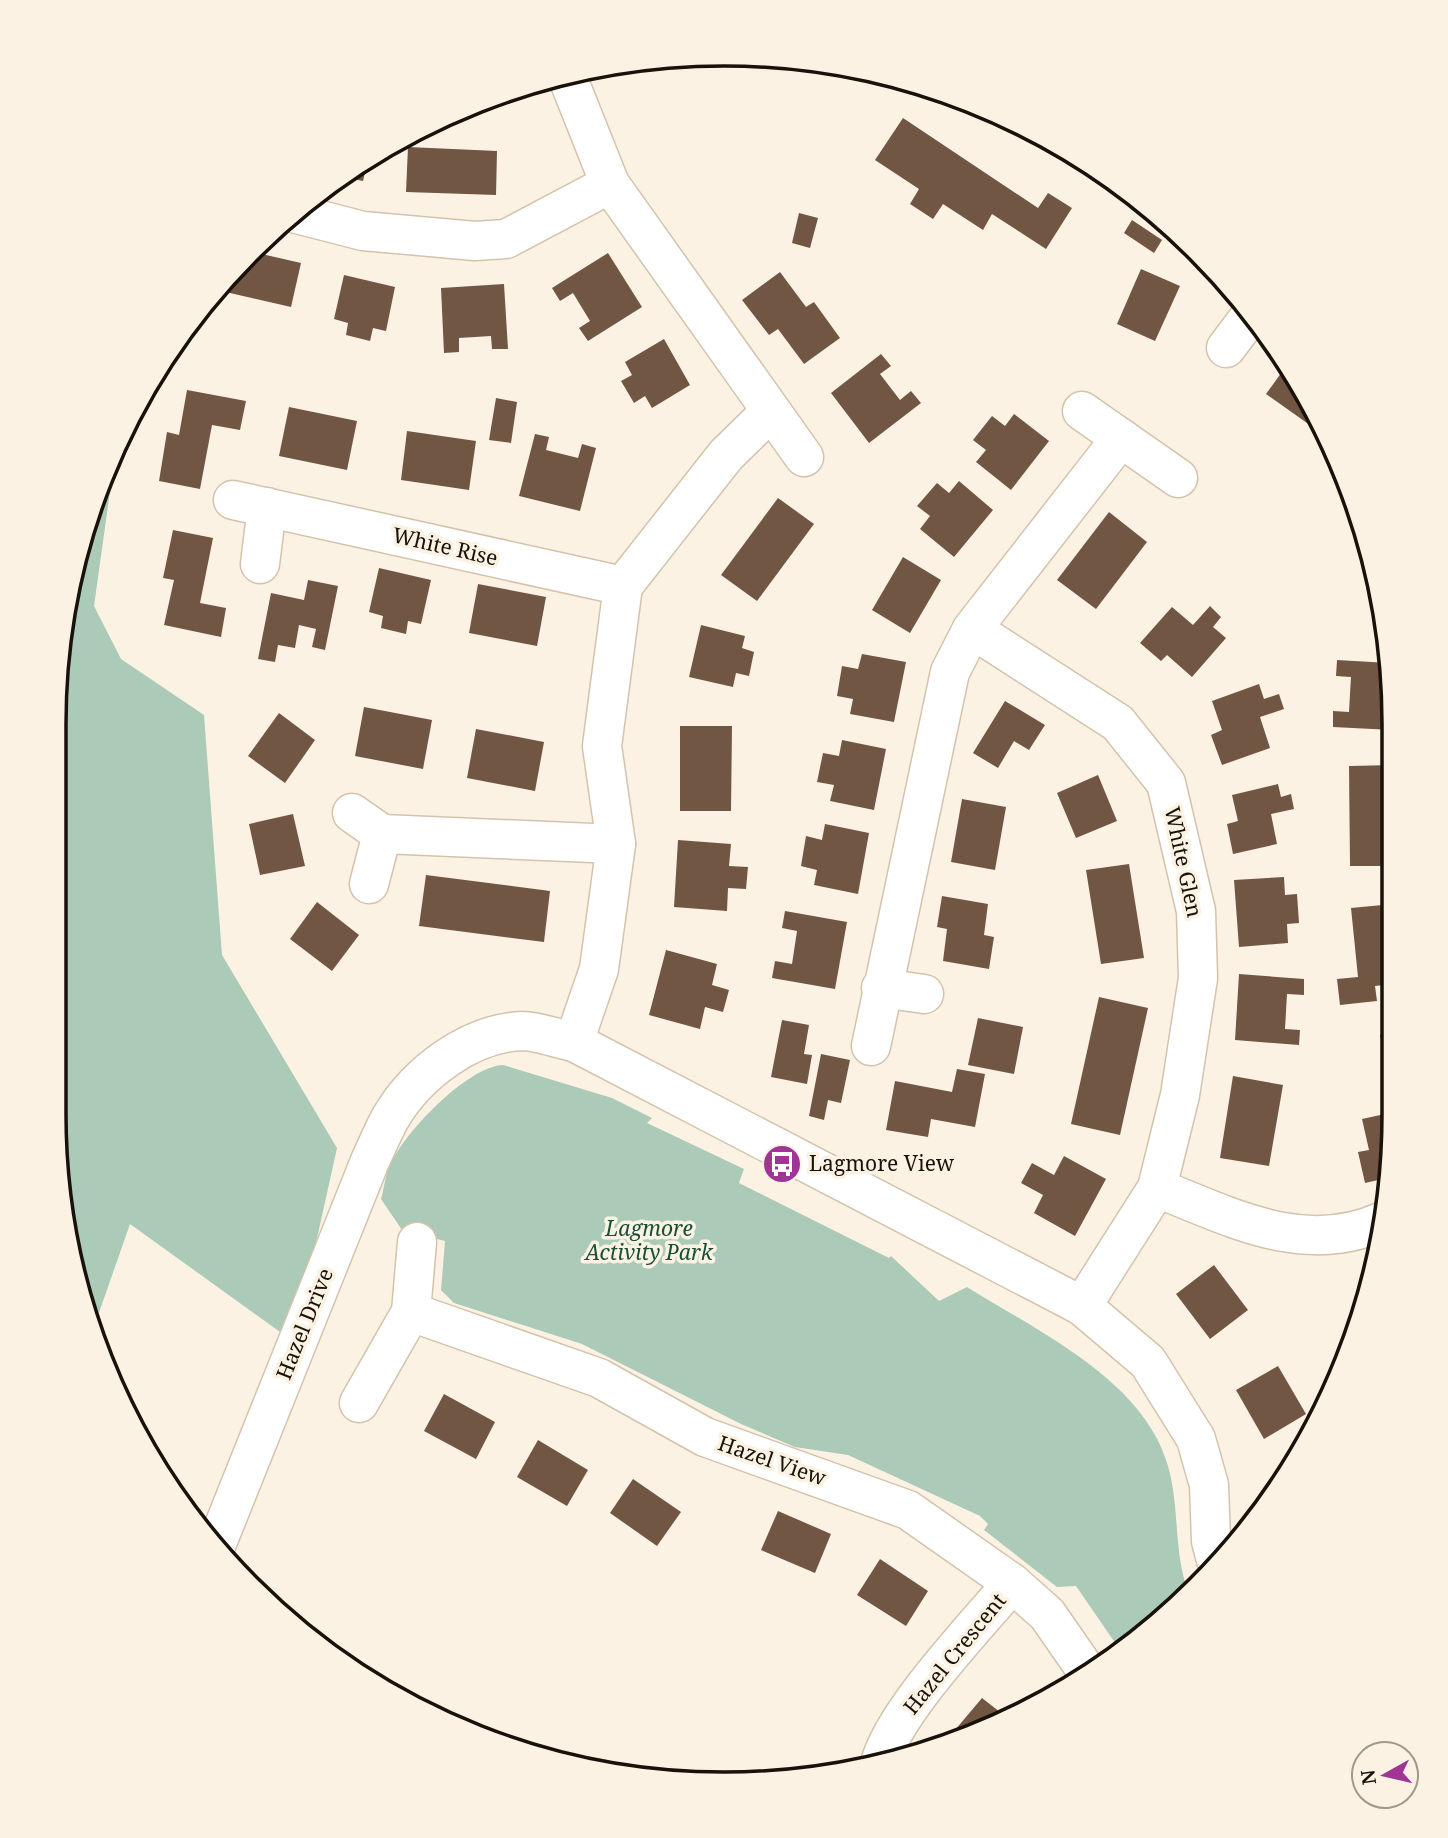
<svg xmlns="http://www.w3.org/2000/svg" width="1448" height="1838" viewBox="0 0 1448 1838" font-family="'Noto Serif',serif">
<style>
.green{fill:#abcab8}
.building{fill:#715644}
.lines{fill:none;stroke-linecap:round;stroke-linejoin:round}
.minor-casing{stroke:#d4c3ac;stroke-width:41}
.minor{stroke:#fff;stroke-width:38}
.labels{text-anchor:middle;stroke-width:7;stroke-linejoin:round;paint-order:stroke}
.street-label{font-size:21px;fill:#18120a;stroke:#fcf2e4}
.poi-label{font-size:21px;fill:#18120a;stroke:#fcf2e4;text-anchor:start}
.park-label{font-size:21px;font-style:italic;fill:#164f35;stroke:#fcf2e4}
.rim{fill:none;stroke:#18120a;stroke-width:3.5}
</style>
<rect width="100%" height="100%" fill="#fcf2e4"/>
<g class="green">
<path d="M114 463 94 606 121 659 204 715 222 955 337 1148 294 1342 130 1224 94 1327 77 1288 54 1114 56 681 90 508Z"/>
<path d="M503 1065 612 1098 652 1118 647 1123 744 1169 739 1183 889 1258 891 1256 939 1301 967 1287C1037 1331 1144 1380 1168 1466 1180 1508 1173 1549 1188 1592L1166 1617 1120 1650 1076 1586 1057 1587 984 1530 988 1524 980 1516 848 1455 795 1447 741 1424 582 1344 454 1303 441 1290 445 1241 402 1230 381 1199C384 1189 385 1177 389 1167 403 1134 466 1067 503 1065Z"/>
</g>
<g class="building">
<path d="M903 118 1038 208 1048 193 1072 208 1046 249 992 214 983 230 943 204 933 219 910 204 919 189 875 160Z"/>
<path d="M408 147 497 151 496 195 406 192Z"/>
<path d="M368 159 363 181 343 177Z"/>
<path d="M799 213 818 218 810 248 792 243Z"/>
<path d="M1132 220 1162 240 1154 253 1124 233Z"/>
<path d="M1175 233 1194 251 1193 253 1172 236Z"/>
<path d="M253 252 301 263 291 307 217 290Z"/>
<path d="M608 253 642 307 588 341 579 328 590 321 573 293 560 301 552 288Z"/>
<path d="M1141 269 1180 286 1155 341 1117 324Z"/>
<path d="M780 272 806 307 814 302 840 338 804 364 778 329 769 335 742 300Z"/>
<path d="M344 275 395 287 386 331 373 328 370 341 346 335 348 323 334 319Z"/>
<path d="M504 284 508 349H492L491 336 459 338V352L444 353 441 288Z"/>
<path d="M664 339 690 385 652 408 645 396 634 403 621 381 632 375 625 362Z"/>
<path d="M881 354 891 366 880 374 900 400 911 391 921 403 869 443 831 393Z"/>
<path d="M1287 365 1304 389 1318 421 1314 428 1266 394Z"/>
<path d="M187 390 246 401 240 430 212 425 200 489 159 481 167 432 179 435Z"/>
<path d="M496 398 517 402 511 443 489 440Z"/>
<path d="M289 407 357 421 347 470 279 456Z"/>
<path d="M1014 414 1049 441 1011 490 976 462 986 450 973 440 992 416 1005 426Z"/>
<path d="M407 431 476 441 469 490 401 480Z"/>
<path d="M535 434 549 437 546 450 578 458 582 444 596 448 580 511 519 496Z"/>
<path d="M959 481 993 510 954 557 920 529 930 516 917 506 937 483 949 493Z"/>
<path d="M778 498 814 524 757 601 721 575Z"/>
<path d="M1109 512 1147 542 1096 609 1057 580Z"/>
<path d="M173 530 213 538 200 603 226 608 221 637 164 625 174 580 163 578Z"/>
<path d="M903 557 941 580 910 633 872 610Z"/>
<path d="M379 568 431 580 421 624 408 621 406 634 381 628 383 616 369 612Z"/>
<path d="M308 580 338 586 325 650 312 647 316 629 299 625 295 648 278 645 275 662 258 659 271 593 304 600Z"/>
<path d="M478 584 546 597 537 646 469 633Z"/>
<path d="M1210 606 1221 617 1213 627 1226 638 1192 677 1167 655 1161 661 1140 643 1172 607 1193 625Z"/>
<path d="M701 625 745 636 742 648 754 652 749 676 736 673 733 687 689 677Z"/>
<path d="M862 654 906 662 894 722 850 714 853 699 837 696 842 666 858 669Z"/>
<path d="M1337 660 1389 663 1392 680V730L1333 727V711L1349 712 1350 694 1351 677 1336 676Z"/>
<path d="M1259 684 1264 699 1279 694 1284 709 1260 717 1270 748 1222 765 1211 735 1222 730 1212 701Z"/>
<path d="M1005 701 1045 725 1029 750 1014 741 998 768 973 753Z"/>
<path d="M364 707 432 720 423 769 355 756Z"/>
<path d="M279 713 315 740 285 783 248 756Z"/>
<path d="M680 726H732L731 811H680Z"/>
<path d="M476 729 544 742 535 791 467 778Z"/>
<path d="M842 740 886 749 874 810 830 801 834 785 817 782 823 753 839 756Z"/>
<path d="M1393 765V866H1350L1349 766Z"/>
<path d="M1098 775 1117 821 1076 838 1057 793Z"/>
<path d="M1278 784 1281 797 1291 794 1294 809 1271 814 1277 844 1233 854 1227 824 1238 821 1232 795Z"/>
<path d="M962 799 1006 807 995 870 951 862Z"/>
<path d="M293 814 305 866 260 875 249 824Z"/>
<path d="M825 824 869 833 858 894 814 885 817 870 801 866 806 836 822 840Z"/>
<path d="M678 840 731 844 729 866 748 867 746 889 728 888 727 911 674 907Z"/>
<path d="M1129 864 1144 958 1101 964 1086 870Z"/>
<path d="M426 875 550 891 544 942 419 926Z"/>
<path d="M1284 877 1285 895 1297 894 1299 923 1287 924 1288 943 1239 947 1234 880Z"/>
<path d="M942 896 988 904 984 935 994 937 989 969 943 961 947 929 937 927Z"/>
<path d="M317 902 359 935 332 971 290 939Z"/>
<path d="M1393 904V984L1375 986 1377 1001 1340 1005 1337 979 1358 977 1351 908Z"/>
<path d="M785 911 847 922 835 989 772 978 775 961 792 964 797 931 782 928Z"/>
<path d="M666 950 717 964 712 985 729 990 723 1012 705 1007 700 1029 649 1015Z"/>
<path d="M1239 974 1304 979V995L1287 994 1285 1029 1300 1030 1299 1045 1235 1040Z"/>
<path d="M1099 997 1148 1008 1120 1135 1071 1124Z"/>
<path d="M978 1018 1023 1027 1014 1074 968 1065Z"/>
<path d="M782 1020 809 1025 804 1054 812 1055 807 1084 771 1077Z"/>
<path d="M1393 1032 1394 1089 1391 1090 1380 1035Z"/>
<path d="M821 1054 850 1060 841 1103 828 1100 824 1120 809 1116Z"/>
<path d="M957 1069 985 1074 975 1127 931 1119 928 1137 886 1130 895 1081 952 1092Z"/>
<path d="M1233 1076 1283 1085 1269 1166 1220 1158Z"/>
<path d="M1394 1112 1387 1178 1365 1183 1358 1152 1369 1150 1362 1119Z"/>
<path d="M1064 1156 1106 1179 1075 1236 1034 1213 1043 1195 1021 1183 1032 1163 1054 1175Z"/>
<path d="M1214 1265 1248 1310 1210 1339 1176 1294Z"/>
<path d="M1278 1366 1306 1414 1264 1439 1236 1390Z"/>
<path d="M444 1394 495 1422 476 1459 424 1431Z"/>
<path d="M538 1440 588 1470 567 1506 517 1477Z"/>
<path d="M633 1479 681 1512 657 1546 610 1513Z"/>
<path d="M778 1511 831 1534 815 1573 761 1550Z"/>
<path d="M880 1559 928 1591 906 1626 857 1595Z"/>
<path d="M982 1698 1005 1716 961 1735 955 1730Z"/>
</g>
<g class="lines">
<defs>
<g id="minor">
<path d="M567 76 610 184 804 457"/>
<path d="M293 213 363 231 475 241 506 239 610 184"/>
<path d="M1226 348 1251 315"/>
<path d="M1082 411 1178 478"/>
<path d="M233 500 623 586"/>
<path d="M260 564 267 507"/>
<path d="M972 629 1118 723 1166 783 1196 911 1198 978 1180 1095 1157 1188 1082 1306"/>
<path d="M352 813 382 834 369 884"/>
<path d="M382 834 616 844"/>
<path d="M881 988 924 994"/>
<path d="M574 1042 599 969 616 844 602 746 623 586 726 455 771 411"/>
<path d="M871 1046 950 672 972 629 1121 438"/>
<path d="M1157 1188C1231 1217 1304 1257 1383 1221"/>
<path d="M411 1312 599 1378 705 1437 908 1510 1012 1583 1047 1614 1088 1673"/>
<path d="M359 1403 411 1312 417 1242"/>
<path d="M217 1543 370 1161C377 1146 383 1131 391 1117 417 1073 470 1033 522 1031 538 1031 558 1039 574 1042L1082 1306 1148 1362 1196 1439 1209 1485 1211 1541 1216 1560"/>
<path d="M880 1763C895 1710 975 1628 1012 1583"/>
</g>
</defs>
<use href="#minor" class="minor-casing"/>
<use href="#minor" class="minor"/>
</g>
<defs>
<symbol id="bus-disc" viewBox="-11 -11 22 22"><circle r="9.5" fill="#a03596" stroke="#fcf2e4"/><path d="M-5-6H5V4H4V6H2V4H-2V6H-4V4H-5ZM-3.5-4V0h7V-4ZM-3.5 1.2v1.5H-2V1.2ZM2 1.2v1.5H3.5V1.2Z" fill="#fff"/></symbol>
</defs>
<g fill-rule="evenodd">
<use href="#bus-disc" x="760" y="1142" width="44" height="44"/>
</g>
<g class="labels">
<g class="street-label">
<text transform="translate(445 547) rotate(13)" y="7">White Rise</text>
<text transform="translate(1183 862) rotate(78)" y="7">White Glen</text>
<text transform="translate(305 1324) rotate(-68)" y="7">Hazel Drive</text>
<text transform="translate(772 1461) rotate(19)" y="7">Hazel View</text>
<text transform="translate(955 1654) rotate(-51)" y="7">Hazel Crescent</text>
</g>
<g class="poi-label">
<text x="809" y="1171">Lagmore View</text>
</g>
<g class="park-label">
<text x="649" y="1236">Lagmore<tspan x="649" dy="24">Activity Park</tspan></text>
</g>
</g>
<path d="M0 0H1448V1838H0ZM724 66H724A658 658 0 0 1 1382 724V1114A658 658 0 0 1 724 1772H724A658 658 0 0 1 66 1114V724A658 658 0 0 1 724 66Z" fill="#fcf2e4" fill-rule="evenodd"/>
<path class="rim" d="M724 66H724A658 658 0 0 1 1382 724V1114A658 658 0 0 1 724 1772H724A658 658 0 0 1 66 1114V724A658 658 0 0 1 724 66Z"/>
<g transform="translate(1385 1775) rotate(262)"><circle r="33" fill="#fcf2e4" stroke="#a1988d" stroke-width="2"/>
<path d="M0-5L12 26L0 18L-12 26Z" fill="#a03596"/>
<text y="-10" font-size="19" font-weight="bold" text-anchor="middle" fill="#18120a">N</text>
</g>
</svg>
